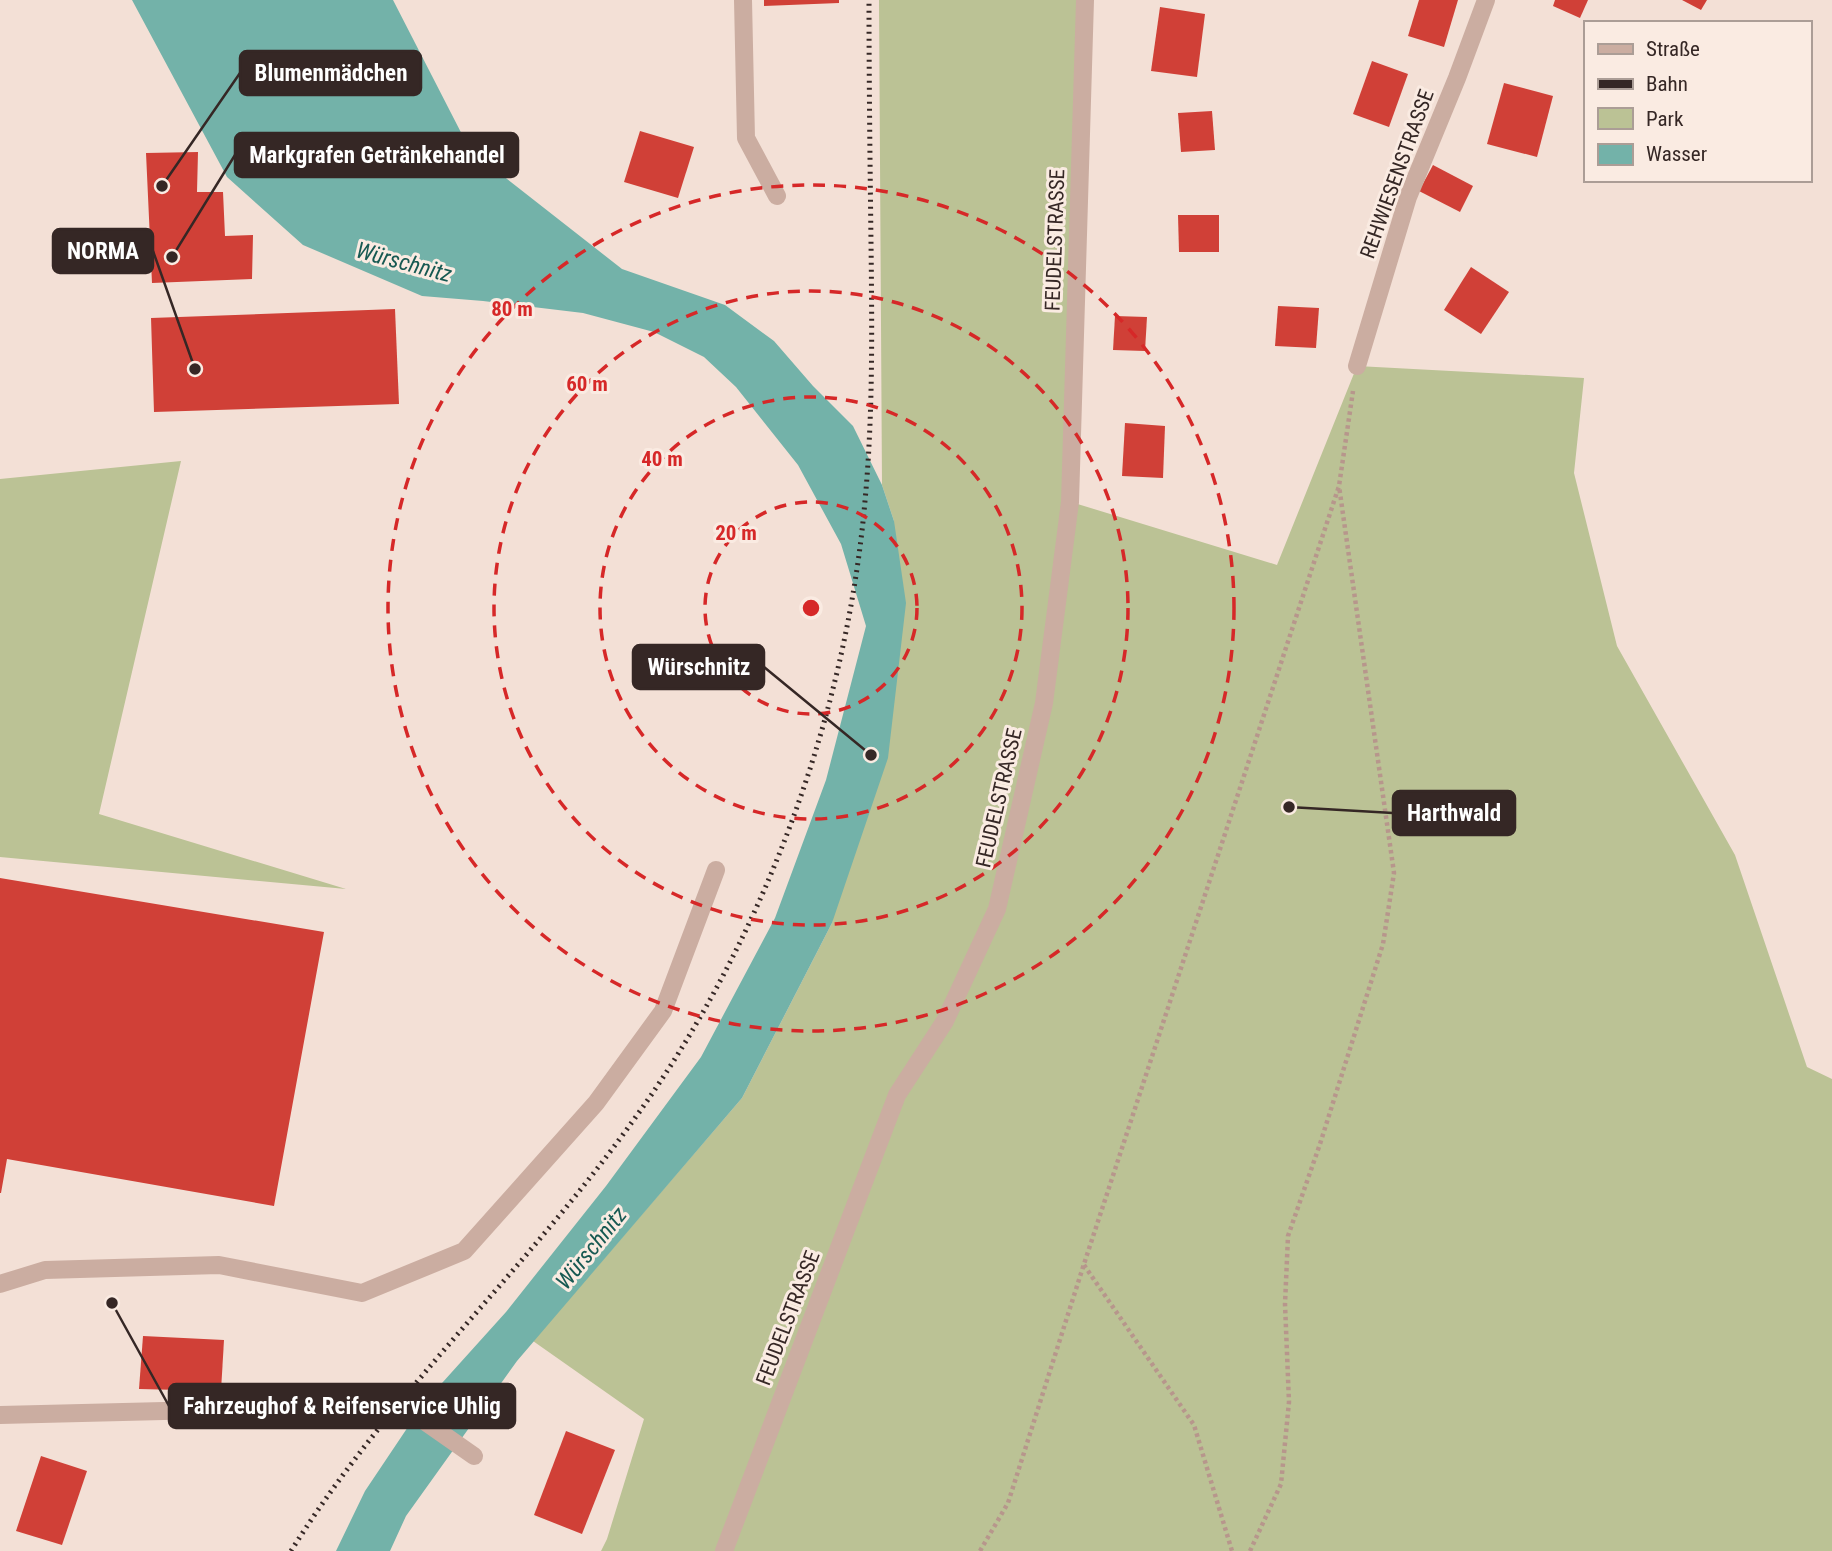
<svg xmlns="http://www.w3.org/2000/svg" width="1832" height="1551" viewBox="0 0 1832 1551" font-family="'Roboto Condensed',sans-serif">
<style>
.green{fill:#bbc295}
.water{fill:#73b2a9}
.building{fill:#d04037}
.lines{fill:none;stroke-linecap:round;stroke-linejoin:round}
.path{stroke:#b7968c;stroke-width:4.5;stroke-dasharray:3.5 3.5;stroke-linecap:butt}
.lane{stroke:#cbada1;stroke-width:18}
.street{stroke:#cbada1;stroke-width:18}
.rail{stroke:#352725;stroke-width:5;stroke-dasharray:2 5;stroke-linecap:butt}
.ring{fill:none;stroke:#d62828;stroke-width:3.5;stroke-dasharray:12 9}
.labels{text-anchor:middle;stroke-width:6;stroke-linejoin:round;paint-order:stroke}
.street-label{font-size:21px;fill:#352725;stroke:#faebe2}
.water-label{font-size:23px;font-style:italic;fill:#175952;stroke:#faebe2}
.centre{fill:#d62828;stroke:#faebe2;stroke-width:3.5}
.ring-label{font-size:21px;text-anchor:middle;font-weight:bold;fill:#d62828;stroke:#faebe2;stroke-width:6;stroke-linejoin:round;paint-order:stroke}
.leader{fill:none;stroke:#352725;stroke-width:2.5}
.callout-dot{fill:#352725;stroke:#faebe2;stroke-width:2.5}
.callout{fill:#352725;stroke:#352725;stroke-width:2.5}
.callout-label{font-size:23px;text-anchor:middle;font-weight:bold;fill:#fff}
</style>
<rect width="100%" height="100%" fill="#f3e0d6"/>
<g class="green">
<path d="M879 0H1085L1071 502 1277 565 1357 366 1584 378 1574 473 1617 646 1735 855 1807 1067 1832 1079V1551H601L607 1539 644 1419 533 1341 742 1098 832 923 894 521 882 485Z"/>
<path d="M181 461 99 814 346 889 0 857V479Z"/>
</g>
<path class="water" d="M132 0H393L470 150 622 269 725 305 774 341 813 386 853 426 882 485 894 521 906 603 888 758 832 923 742 1098 517 1361 406 1516 390 1551H336L365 1491 424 1403 506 1312 606 1186 701 1057 775 918 826 780 866 626 841 544 798 465 736 387 704 357 654 332 583 313 483 301 422 296 303 245 227 177Z"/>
<g class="building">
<path d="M764 0H839V3L764 6Z"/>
<path d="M1419 0H1458L1444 47 1408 36Z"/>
<path d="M1555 0H1588L1580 18 1553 6Z"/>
<path d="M1682 0H1707L1701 10Z"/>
<path d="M1160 7 1205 14 1197 77 1151 71Z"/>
<path d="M1372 61 1408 74 1389 127 1353 114Z"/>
<path d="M1504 83 1553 96 1537 157 1487 144Z"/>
<path d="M1212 111 1215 150 1181 152 1178 113Z"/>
<path d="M640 131 694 147 678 198 624 182Z"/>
<path d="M198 152 197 192H223L225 236 253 235 252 279 152 283 146 153Z"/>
<path d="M1433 165 1473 186 1460 212 1419 191Z"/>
<path d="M1178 215H1219V252H1179Z"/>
<path d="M1471 267 1509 292 1481 334 1444 310Z"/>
<path d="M1278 306 1319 308 1316 348 1275 346Z"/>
<path d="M395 309 399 404 154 412 151 318Z"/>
<path d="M1115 316 1147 317 1145 351 1113 350Z"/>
<path d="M1125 423 1165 426 1163 478 1122 476Z"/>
<path d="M0 878 324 932 274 1206 7 1159 1 1193H0Z"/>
<path d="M143 1336 224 1340 221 1391 139 1389Z"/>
<path d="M566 1431 615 1450 582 1534 534 1515Z"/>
<path d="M41 1456 87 1471 62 1545 16 1531Z"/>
</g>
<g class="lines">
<g class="path">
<path d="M1084 1265 1194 1425 1232 1551"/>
<path d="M980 1551 1008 1503 1084 1264 1339 486 1353 391"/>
<path d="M1250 1551 1281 1484 1289 1402 1285 1304 1288 1236 1320 1144 1383 944 1394 873 1339 486"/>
</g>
<g class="lane">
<path d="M743 0 746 138 777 196"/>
<path d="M0 1284 45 1270 219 1265 362 1293 464 1251 596 1103 663 1011 716 870"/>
<path d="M0 1415 374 1406 396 1407 414 1414 474 1456"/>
</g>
<g class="street">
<path d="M1357 366 1408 197 1457 78 1486 0"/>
<path d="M724 1551 897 1095 945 1021 997 909 1044 703 1070 502 1085 0"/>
</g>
<path class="rail" d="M291 1551C389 1394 528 1268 635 1118 762 942 846 718 865 501 873 415 872 329 871 242 870 161 869 81 869 0"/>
</g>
<g class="ring">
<circle cx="811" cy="608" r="106"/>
<circle cx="811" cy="608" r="211"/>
<circle cx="811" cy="608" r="317"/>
<circle cx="811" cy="608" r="423"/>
</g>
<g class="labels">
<g class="street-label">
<text transform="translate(1397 174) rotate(-70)" y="7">REHWIESENSTRASSE</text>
<text transform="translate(1055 240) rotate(-88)" y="7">FEUDELSTRASSE</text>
<text transform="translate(999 798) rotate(-77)" y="7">FEUDELSTRASSE</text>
<text transform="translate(788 1318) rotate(-69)" y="7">FEUDELSTRASSE</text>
</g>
<g class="water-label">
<text transform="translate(404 262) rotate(15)" y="8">Würschnitz</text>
<text transform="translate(591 1248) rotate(-51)" y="8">Würschnitz</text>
</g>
</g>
<circle cx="811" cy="608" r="10" class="centre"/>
<g class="ring-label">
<text x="512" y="316">80 m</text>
<text x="587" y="391">60 m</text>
<text x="662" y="466">40 m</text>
<text x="736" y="540">20 m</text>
</g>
<path class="leader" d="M162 186L240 73M172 257L235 155M195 369L153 251M871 755L764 667M1289 807L1393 813M112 1303L169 1406"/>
<g class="callout-dot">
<circle cx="162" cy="186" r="7"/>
<circle cx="172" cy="257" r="7"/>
<circle cx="195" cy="369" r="7"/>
<circle cx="871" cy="755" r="7"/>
<circle cx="1289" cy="807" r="7"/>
<circle cx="112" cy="1303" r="7"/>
</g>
<g class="callout">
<rect x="240" y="51" width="181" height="44" rx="7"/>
<rect x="235" y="133" width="283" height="44" rx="7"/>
<rect x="53" y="229" width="100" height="44" rx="7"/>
<rect x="633" y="645" width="131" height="44" rx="7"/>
<rect x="1393" y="791" width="122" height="44" rx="7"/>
<rect x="169" y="1384" width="346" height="44" rx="7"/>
</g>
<g class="callout-label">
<text x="331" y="81">Blumenmädchen</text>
<text x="377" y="163">Markgrafen Getränkehandel</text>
<text x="103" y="259">NORMA</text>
<text x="699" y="675">Würschnitz</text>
<text x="1454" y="821">Harthwald</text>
<text x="342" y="1414">Fahrzeughof &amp; Reifenservice Uhlig</text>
</g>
<rect x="1584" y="21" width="228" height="161" fill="#faebe2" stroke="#ab9d96" stroke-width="2"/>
<rect x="1598" y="44" width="35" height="10" fill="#cbada1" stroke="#ab9d96" stroke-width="2"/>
<text x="1646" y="56" font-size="21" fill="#352725">Straße</text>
<rect x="1598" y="79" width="35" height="10" fill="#352725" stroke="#ab9d96" stroke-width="2"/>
<text x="1646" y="91" font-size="21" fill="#352725">Bahn</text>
<rect x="1598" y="108" width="35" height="21" fill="#bbc295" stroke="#ab9d96" stroke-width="2"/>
<text x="1646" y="126" font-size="21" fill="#352725">Park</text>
<rect x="1598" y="144" width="35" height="21" fill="#73b2a9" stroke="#ab9d96" stroke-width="2"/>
<text x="1646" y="161" font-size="21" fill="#352725">Wasser</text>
</svg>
